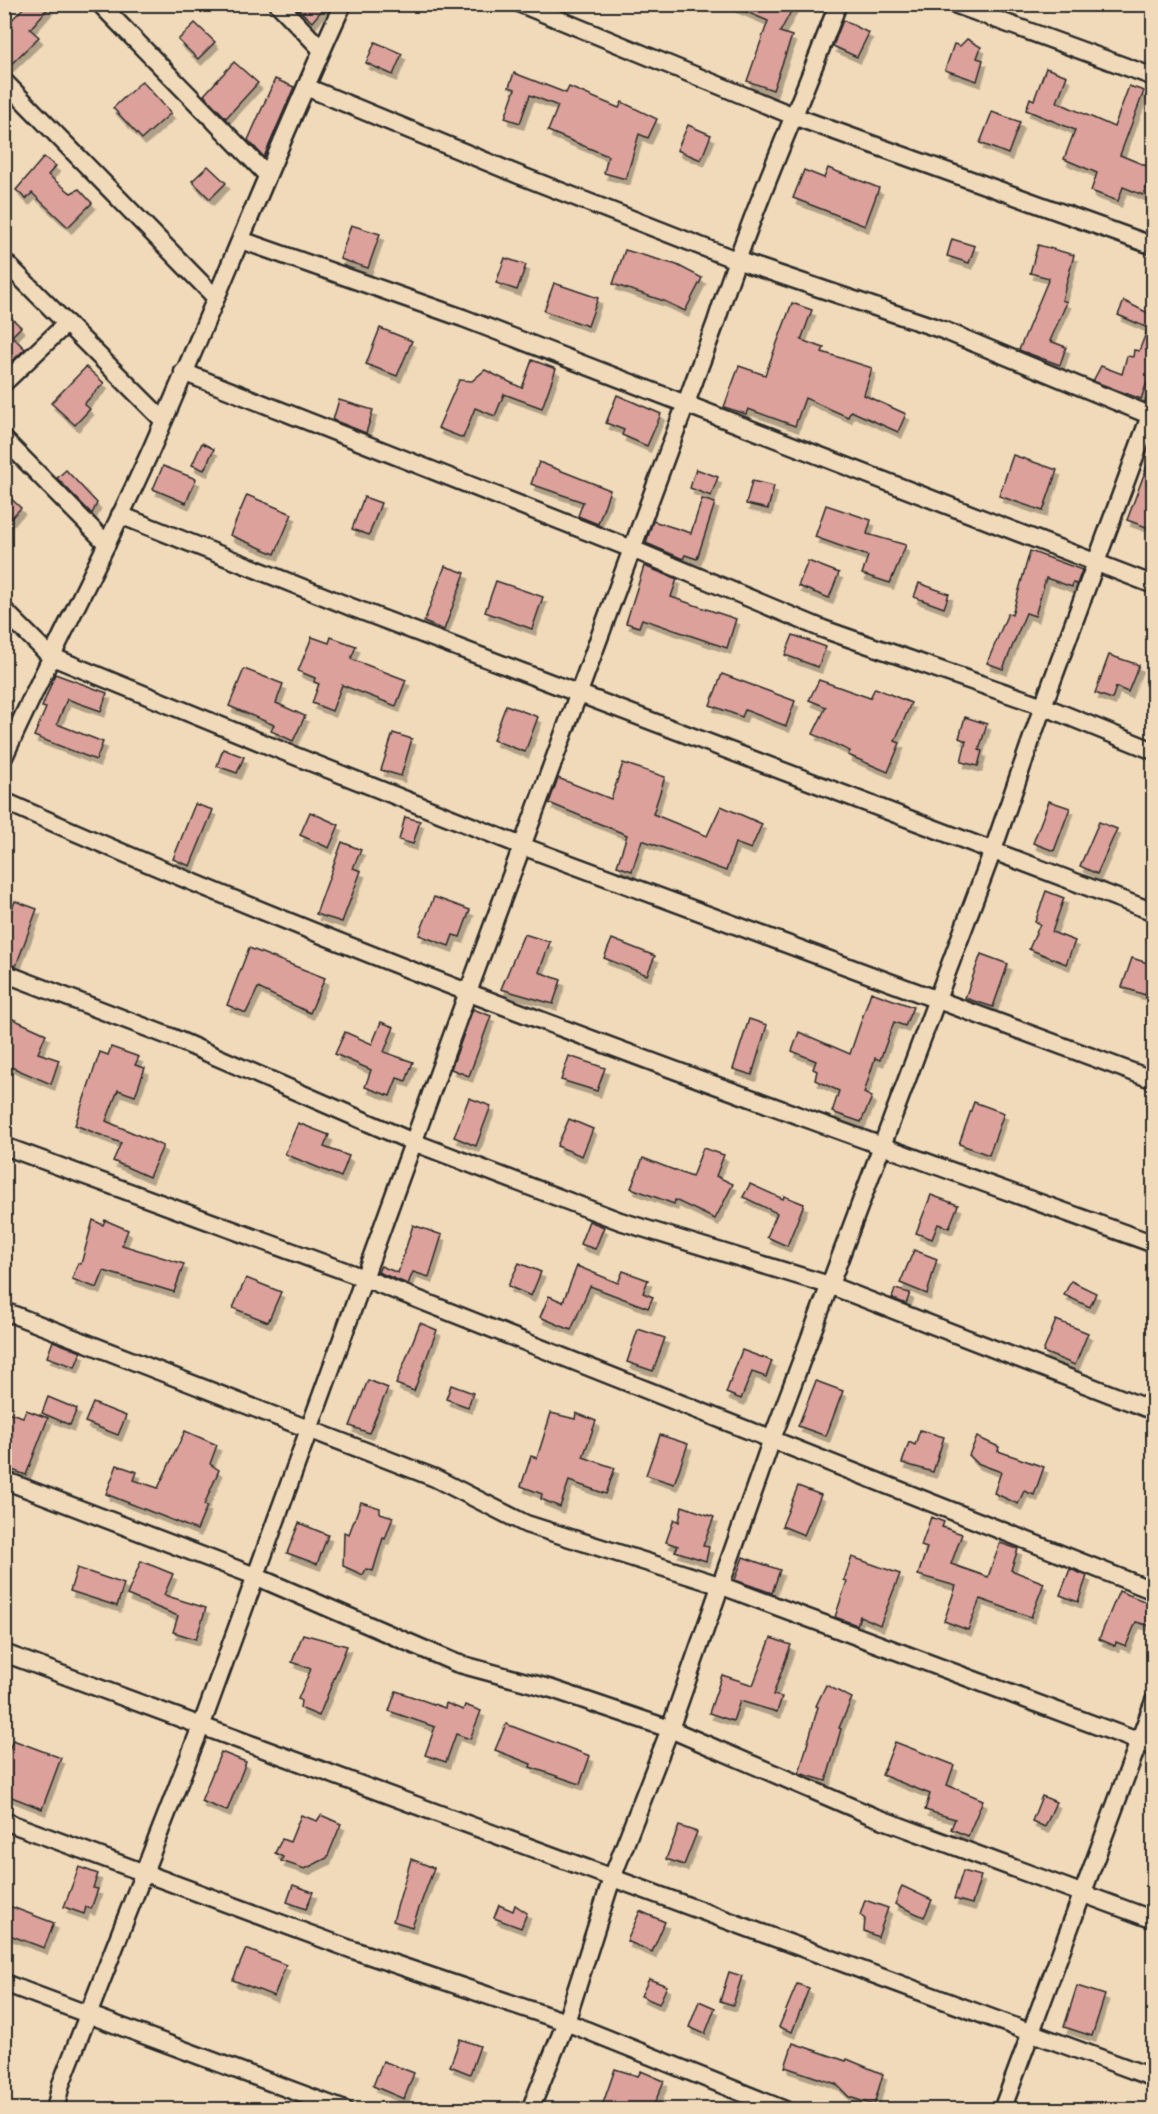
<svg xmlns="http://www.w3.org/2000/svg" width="1158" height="2114" viewBox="0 0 1158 2114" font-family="Sriracha,sans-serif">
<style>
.building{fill:#dba19a;stroke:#2b2b2b;stroke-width:1.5;filter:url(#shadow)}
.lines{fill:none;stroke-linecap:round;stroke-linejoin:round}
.street-casing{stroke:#2b2b2b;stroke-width:21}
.street{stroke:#f0dab9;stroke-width:16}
</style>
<defs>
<filter id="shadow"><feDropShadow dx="3.5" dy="6" stdDeviation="0" flood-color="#0004"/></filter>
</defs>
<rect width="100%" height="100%" fill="#f0dab9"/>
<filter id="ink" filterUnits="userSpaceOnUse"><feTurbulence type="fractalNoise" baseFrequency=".0167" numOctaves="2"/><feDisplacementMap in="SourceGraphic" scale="12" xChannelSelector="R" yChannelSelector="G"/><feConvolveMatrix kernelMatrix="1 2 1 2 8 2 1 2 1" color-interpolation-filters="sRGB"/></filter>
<g filter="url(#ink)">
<g class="building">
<path d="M27 4H52L30 29 39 37 4 71V28Z"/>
<path d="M293 4H327L312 22Z"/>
<path d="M728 4H795L780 32 792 36 773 90 747 81 768 21Z"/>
<path d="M843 20 869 33 857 57 833 46Z"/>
<path d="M195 23 215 42 198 59 178 40Z"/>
<path d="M967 39 981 47 977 58 983 60 977 81 945 70 954 44 960 46Z"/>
<path d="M375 42 402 54 393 75 366 63Z"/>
<path d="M234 62 258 83 226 118 204 95Z"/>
<path d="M1046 68 1067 76 1057 102 1114 127 1129 86 1144 91 1120 155 1154 169 1143 195 1123 187 1118 201 1091 191 1097 173 1064 159 1075 130 1026 110 1030 98 1034 100Z"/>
<path d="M514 73 566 93 569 87 619 108 622 102 657 119 648 138 639 134 626 179 604 173 608 156 548 131 558 106 530 95 520 123 505 118 515 89 509 87Z"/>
<path d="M275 79 294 87 264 157 248 140Z"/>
<path d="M142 81 171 113 142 139 113 108Z"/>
<path d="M992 112 1020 122 1008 154 980 143Z"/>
<path d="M688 125 711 135 701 160 677 150Z"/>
<path d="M44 157 56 166 48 175 71 193 79 189 92 203 68 227 32 193 26 199 16 190Z"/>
<path d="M208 166 226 183 210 199 192 181Z"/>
<path d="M828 168 879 188 865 226 793 198 804 170 824 178Z"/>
<path d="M351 225 380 234 368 268 340 259Z"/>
<path d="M952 239 975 246 969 263 947 256Z"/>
<path d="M1038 245 1074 255 1062 300 1067 302 1050 341 1066 347 1060 365 1019 350 1049 278 1030 273Z"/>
<path d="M625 250 677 265 702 278 685 311 664 301 613 284Z"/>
<path d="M505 258 526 265 517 290 496 283Z"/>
<path d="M554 283 598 298 588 326 544 311Z"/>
<path d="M1124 301 1154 316V363L1141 399 1093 381 1101 366 1122 374 1127 356 1133 357 1134 350 1139 351 1148 328 1118 315Z"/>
<path d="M792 303 812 310 801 340 824 348 822 352 872 368 864 395 906 414 898 432 851 411 848 417 805 398 795 426 748 409 746 414 724 407 739 366 765 375Z"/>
<path d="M4 311 21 327 12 336 25 349 12 361 4 354Z"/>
<path d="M380 328 412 341 397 376 366 364Z"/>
<path d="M532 360 556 369 542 408 504 394 495 416 475 408 463 438 438 428 459 380 472 381 485 370 522 388Z"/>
<path d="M86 367 104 383 84 404 90 409 75 425 51 403Z"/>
<path d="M617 395 661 414 647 446 622 435 624 430 606 423Z"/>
<path d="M339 400 373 410 366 433 333 420Z"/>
<path d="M202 443 214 449 204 470 192 465Z"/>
<path d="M1152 453 1154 516 1149 528 1127 520Z"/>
<path d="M1013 455 1057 470 1043 511 999 496Z"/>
<path d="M539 462 610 490 598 524 578 516 583 502 531 484Z"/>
<path d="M163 466 196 479 186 503 153 489Z"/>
<path d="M696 469 718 477 711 496 690 488Z"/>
<path d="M66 470 97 503 92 514 57 478Z"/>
<path d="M752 481 774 486 768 509 746 504Z"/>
<path d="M4 492 21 508 4 525Z"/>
<path d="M247 495 292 514 275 554 230 535Z"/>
<path d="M364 497 381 503 369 535 352 529Z"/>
<path d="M702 499 715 503 697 559 685 555 683 559 646 543 653 521 691 533Z"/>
<path d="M826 505 871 520 867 534 906 545 890 583 862 574 868 556 815 537Z"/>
<path d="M1030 551 1082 570 1077 584 1073 583 1072 587 1046 578 1035 616 1026 613 1003 669 987 663 1008 613 1012 615Z"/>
<path d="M808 561 839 573 829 598 798 586Z"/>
<path d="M445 566 465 573 444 630 424 622Z"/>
<path d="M644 566 677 579 671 597 736 619 727 648 642 619 639 627 626 623Z"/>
<path d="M496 581 543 597 532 629 485 612Z"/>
<path d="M919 583 949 594 944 608 914 597Z"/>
<path d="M793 635 826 647 818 667 785 655Z"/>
<path d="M312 637 329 643 331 637 356 646 351 659 406 680 396 706 342 685 332 711 312 703 319 684 314 682 315 678 298 671Z"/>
<path d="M1109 655 1139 665 1128 692 1116 687 1112 699 1095 693Z"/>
<path d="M244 669 283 684 276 703 305 716 293 741 271 731 274 725 229 706Z"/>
<path d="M55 674 107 693 101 711 67 699 57 724 103 742 96 760 34 736 46 708 42 707Z"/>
<path d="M722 674 795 701 786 726 745 710 742 717 710 705Z"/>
<path d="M819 680 870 698 875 688 911 703 895 741 900 743 888 772 848 755 850 751 813 734 826 707 809 700Z"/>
<path d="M506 705 538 717 525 752 493 740Z"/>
<path d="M965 717 987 724 979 750 982 751 978 766 961 762 966 741 959 738Z"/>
<path d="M393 733 412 739 401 776 381 770Z"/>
<path d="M223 749 244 757 237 773 217 766Z"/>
<path d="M623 763 665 777 653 814 707 836 721 806 762 824 751 849 735 843 726 871 642 840 632 871 617 866 627 835 549 803 558 778 611 799Z"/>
<path d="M1049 801 1070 808 1054 851 1033 843Z"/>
<path d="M195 804 213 810 190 866 173 859Z"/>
<path d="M310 812 339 825 329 848 300 835Z"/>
<path d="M405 817 420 821 413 844 399 840Z"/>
<path d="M1099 822 1117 829 1097 874 1080 866Z"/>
<path d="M342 842 361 850 353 868 361 871 342 922 316 914Z"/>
<path d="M1046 891 1064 898 1052 932 1075 941 1066 964 1029 949 1040 924 1035 922Z"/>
<path d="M434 897 470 910 460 937 453 935 449 946 419 935Z"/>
<path d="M15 901 37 909 16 966 4 963V932Z"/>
<path d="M524 934 550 942 539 972 561 980 553 1004 501 989Z"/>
<path d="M612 939 655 956 647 975 604 958Z"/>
<path d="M249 948 325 978 310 1013 258 988 246 1013 227 1005Z"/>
<path d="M981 954 1008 964 993 1007 965 998Z"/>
<path d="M1132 958 1154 965 1145 995 1122 987Z"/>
<path d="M871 992 913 1007 905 1026 894 1022 880 1060 875 1058 864 1093 872 1097 861 1122 832 1112 839 1091 815 1080 817 1071 813 1069 816 1061 792 1051 799 1032 850 1054Z"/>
<path d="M473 1009 491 1016 469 1076 451 1069Z"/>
<path d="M4 1015 46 1034 38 1053 59 1060 51 1084 4 1064Z"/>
<path d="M749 1019 767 1025 752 1075 733 1069Z"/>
<path d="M381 1022 394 1027 384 1052 413 1062 406 1081 397 1078 390 1096 365 1087 371 1070 335 1054 345 1032 372 1044Z"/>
<path d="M111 1047 139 1057 135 1065 145 1068 135 1096 118 1090 106 1121 163 1146 149 1177 113 1161 121 1143 75 1125 100 1052 108 1055Z"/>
<path d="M569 1056 605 1068 597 1091 561 1080Z"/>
<path d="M469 1098 491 1106 476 1146 454 1137Z"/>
<path d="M974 1102 1004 1113 989 1155 959 1144Z"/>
<path d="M569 1119 593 1129 582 1156 557 1146Z"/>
<path d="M298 1123 329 1135 324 1147 349 1156 341 1177 285 1154Z"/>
<path d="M703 1148 724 1155 716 1176 733 1184 715 1219 675 1200 674 1204 631 1188 643 1158 692 1177Z"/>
<path d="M750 1184 783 1199 784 1196 804 1204 787 1246 767 1237 777 1213 743 1197Z"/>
<path d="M931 1195 958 1205 949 1228 938 1224 932 1239 916 1233Z"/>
<path d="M93 1220 103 1225 105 1220 128 1230 122 1245 184 1264 174 1292 104 1271 97 1288 72 1279 78 1263 81 1264Z"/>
<path d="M589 1221 604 1227 595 1249 580 1244Z"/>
<path d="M413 1225 442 1235 429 1277 413 1272 408 1284 378 1272 381 1266 398 1273Z"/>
<path d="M914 1250 937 1259 927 1294 900 1283Z"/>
<path d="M519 1263 541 1272 531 1296 508 1286Z"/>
<path d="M577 1266 618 1283 623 1271 648 1280 643 1293 653 1297 648 1308 590 1286 571 1330 540 1317 549 1296 563 1302Z"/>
<path d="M246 1278 281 1292 268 1322 233 1308Z"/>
<path d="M1071 1281 1096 1293 1090 1307 1064 1295Z"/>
<path d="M895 1289 910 1293 906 1304 892 1298Z"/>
<path d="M1056 1320 1088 1333 1075 1365 1043 1352Z"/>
<path d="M420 1323 437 1330 414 1391 396 1384Z"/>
<path d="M638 1329 665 1338 653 1371 627 1362Z"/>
<path d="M53 1341 81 1352 75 1367 47 1357Z"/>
<path d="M742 1350 772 1361 766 1377 752 1372 741 1399 726 1393Z"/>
<path d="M368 1380 388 1388 369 1433 350 1426Z"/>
<path d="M816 1381 843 1391 826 1436 798 1426Z"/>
<path d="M451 1385 473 1393 468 1407 446 1399Z"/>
<path d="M48 1397 77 1409 70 1425 42 1413Z"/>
<path d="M93 1403 126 1416 118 1435 85 1422Z"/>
<path d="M26 1410 48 1418 26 1475 4 1467V1411L23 1417Z"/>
<path d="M551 1413 575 1419 576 1413 596 1421 583 1457 615 1468 606 1494 569 1481 560 1507 541 1499 542 1494 521 1486 531 1456 537 1458Z"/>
<path d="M920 1430 944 1437 933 1472 902 1463 909 1442 915 1445Z"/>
<path d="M185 1431 217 1445 210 1464 219 1470 204 1505 207 1506 197 1530 106 1494 117 1465 137 1472 134 1480 158 1488Z"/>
<path d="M660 1435 688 1444 674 1484 646 1475Z"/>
<path d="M977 1437 999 1447 998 1451 1044 1467 1034 1495 1024 1491 1018 1504 994 1493 1001 1472 977 1463 969 1455Z"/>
<path d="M798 1486 821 1495 804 1535 782 1526Z"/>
<path d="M361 1502 380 1508V1513L393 1517 385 1539 383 1538 373 1571 366 1569 363 1575 343 1566 344 1532 349 1534Z"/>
<path d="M682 1506 714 1517 703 1546 709 1547 706 1561 675 1551 678 1546 666 1542 674 1519 679 1522Z"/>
<path d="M931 1517 944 1522 942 1527 962 1534 951 1564 988 1577 1000 1543 1018 1549 1011 1570 1044 1583 1031 1617 980 1599 968 1630 944 1621 956 1586 918 1575 927 1548 921 1546Z"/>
<path d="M299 1523 328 1535 317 1564 287 1553Z"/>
<path d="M743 1557 780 1570 772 1593 735 1580Z"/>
<path d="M852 1557 900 1574 880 1625 860 1616 857 1625 835 1617 847 1581 844 1580Z"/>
<path d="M141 1561 173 1574 164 1595 206 1608 196 1639 173 1632 178 1616 127 1595Z"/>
<path d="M77 1568 124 1584 117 1606 70 1591Z"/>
<path d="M1070 1569 1087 1576 1078 1602 1060 1595Z"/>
<path d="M1119 1591 1154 1605V1627L1136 1622 1126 1646 1116 1642 1115 1646 1099 1639Z"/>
<path d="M303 1634 347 1646 319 1716 300 1708 301 1701 298 1699 311 1669 292 1662Z"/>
<path d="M771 1638 791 1645 773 1695 782 1697 777 1712 740 1701 733 1721 709 1713 722 1675 753 1685Z"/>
<path d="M826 1685 852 1698 839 1728 841 1729 826 1781 799 1773 818 1707 816 1706Z"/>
<path d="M396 1691 445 1708 446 1703 463 1710 465 1705 481 1711 470 1739 456 1734 446 1762 425 1755 435 1727 389 1711Z"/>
<path d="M506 1724 590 1756 580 1784 530 1767 531 1764 495 1750Z"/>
<path d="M13 1740 61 1758 42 1809 4 1794V1762Z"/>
<path d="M895 1742 954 1765 947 1785 983 1800 968 1836 951 1829 955 1819 925 1810 930 1794 882 1775Z"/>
<path d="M221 1752 246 1762 227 1811 201 1801Z"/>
<path d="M1042 1796 1056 1802 1045 1827 1032 1821Z"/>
<path d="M301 1815 317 1821 321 1815 341 1824 327 1858 305 1869 281 1861 283 1857 275 1853 282 1839 290 1842Z"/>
<path d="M679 1826 697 1832 684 1865 666 1859Z"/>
<path d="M411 1859 434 1868 412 1927 393 1921Z"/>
<path d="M79 1867 98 1874 93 1888 98 1889 91 1909 86 1907 84 1914 64 1907Z"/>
<path d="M963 1871 981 1876 972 1904 954 1899Z"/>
<path d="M293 1885 313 1892 306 1909 287 1902Z"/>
<path d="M902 1886 932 1900 924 1917 895 1904Z"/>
<path d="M865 1900 888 1908 878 1937 864 1931 865 1919 860 1915Z"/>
<path d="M4 1904 54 1923 44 1948 4 1933Z"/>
<path d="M499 1905 513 1911 515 1905 527 1913 521 1928 494 1918Z"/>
<path d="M640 1911 665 1922 652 1952 627 1941Z"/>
<path d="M246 1949 286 1965 274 1996 233 1980Z"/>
<path d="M729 1972 742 1976 733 2005 720 2001Z"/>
<path d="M649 1979 667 1986 659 2004 641 1996Z"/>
<path d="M797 1984 809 1988 792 2032 779 2027Z"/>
<path d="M1077 1986 1105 1995 1092 2036 1064 2027Z"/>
<path d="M699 2001 715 2008 705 2034 689 2027Z"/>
<path d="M460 2039 480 2046 470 2074 450 2066Z"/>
<path d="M793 2043 846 2061 847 2059 883 2074 874 2105 849 2097 836 2084 785 2067Z"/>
<path d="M383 2061 414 2073 404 2099 373 2086Z"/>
<path d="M615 2069 638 2076 641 2071 664 2081 652 2109H601Z"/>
</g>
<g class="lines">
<defs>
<g id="street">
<path d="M100 4 267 175"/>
<path d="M278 4 322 50"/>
<path d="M521 4 796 117 1154 246"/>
<path d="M954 4 1154 77"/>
<path d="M4 81 216 298"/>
<path d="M306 87 519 175 736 260 943 330 1154 417"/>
<path d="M241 240 463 318 1154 585"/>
<path d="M4 261 163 420"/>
<path d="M183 372 632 549 823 629 1043 706 1154 751"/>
<path d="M4 383 67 323"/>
<path d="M4 439 107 544"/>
<path d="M120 515 351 607 1154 912"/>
<path d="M4 610 50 656 275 748 522 846 1154 1080"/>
<path d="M4 757C51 654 104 554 151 450 216 302 275 151 343 4"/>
<path d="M4 801C379 968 768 1105 1154 1244"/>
<path d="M4 973 171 1037 413 1142 620 1221 829 1285 1154 1411"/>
<path d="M4 1146 364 1278 1154 1591"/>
<path d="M4 1311 435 1478 526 1524 722 1586 1154 1747"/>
<path d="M4 1480 255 1576 456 1663 552 1689 670 1729 870 1815 1154 1920"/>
<path d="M4 1653 1154 2078"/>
<path d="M4 1821 353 1950 566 2022 785 2110"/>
<path d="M4 1983 345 2110"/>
<path d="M55 2110 61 2084 202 1724 461 1011 716 322C750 214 798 111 838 4"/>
<path d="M530 2110 566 2022 612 1878 670 1729 772 1439 993 850 1043 706 1154 405"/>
<path d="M1002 2110 1154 1701"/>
</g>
</defs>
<use href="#street" class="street-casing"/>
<use href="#street" class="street"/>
</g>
</g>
<rect width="1158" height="2114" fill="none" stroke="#f0dab9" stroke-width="24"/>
<rect x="12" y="12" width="1134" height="2090" fill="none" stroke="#2b2b2b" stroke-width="2" filter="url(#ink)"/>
</svg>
